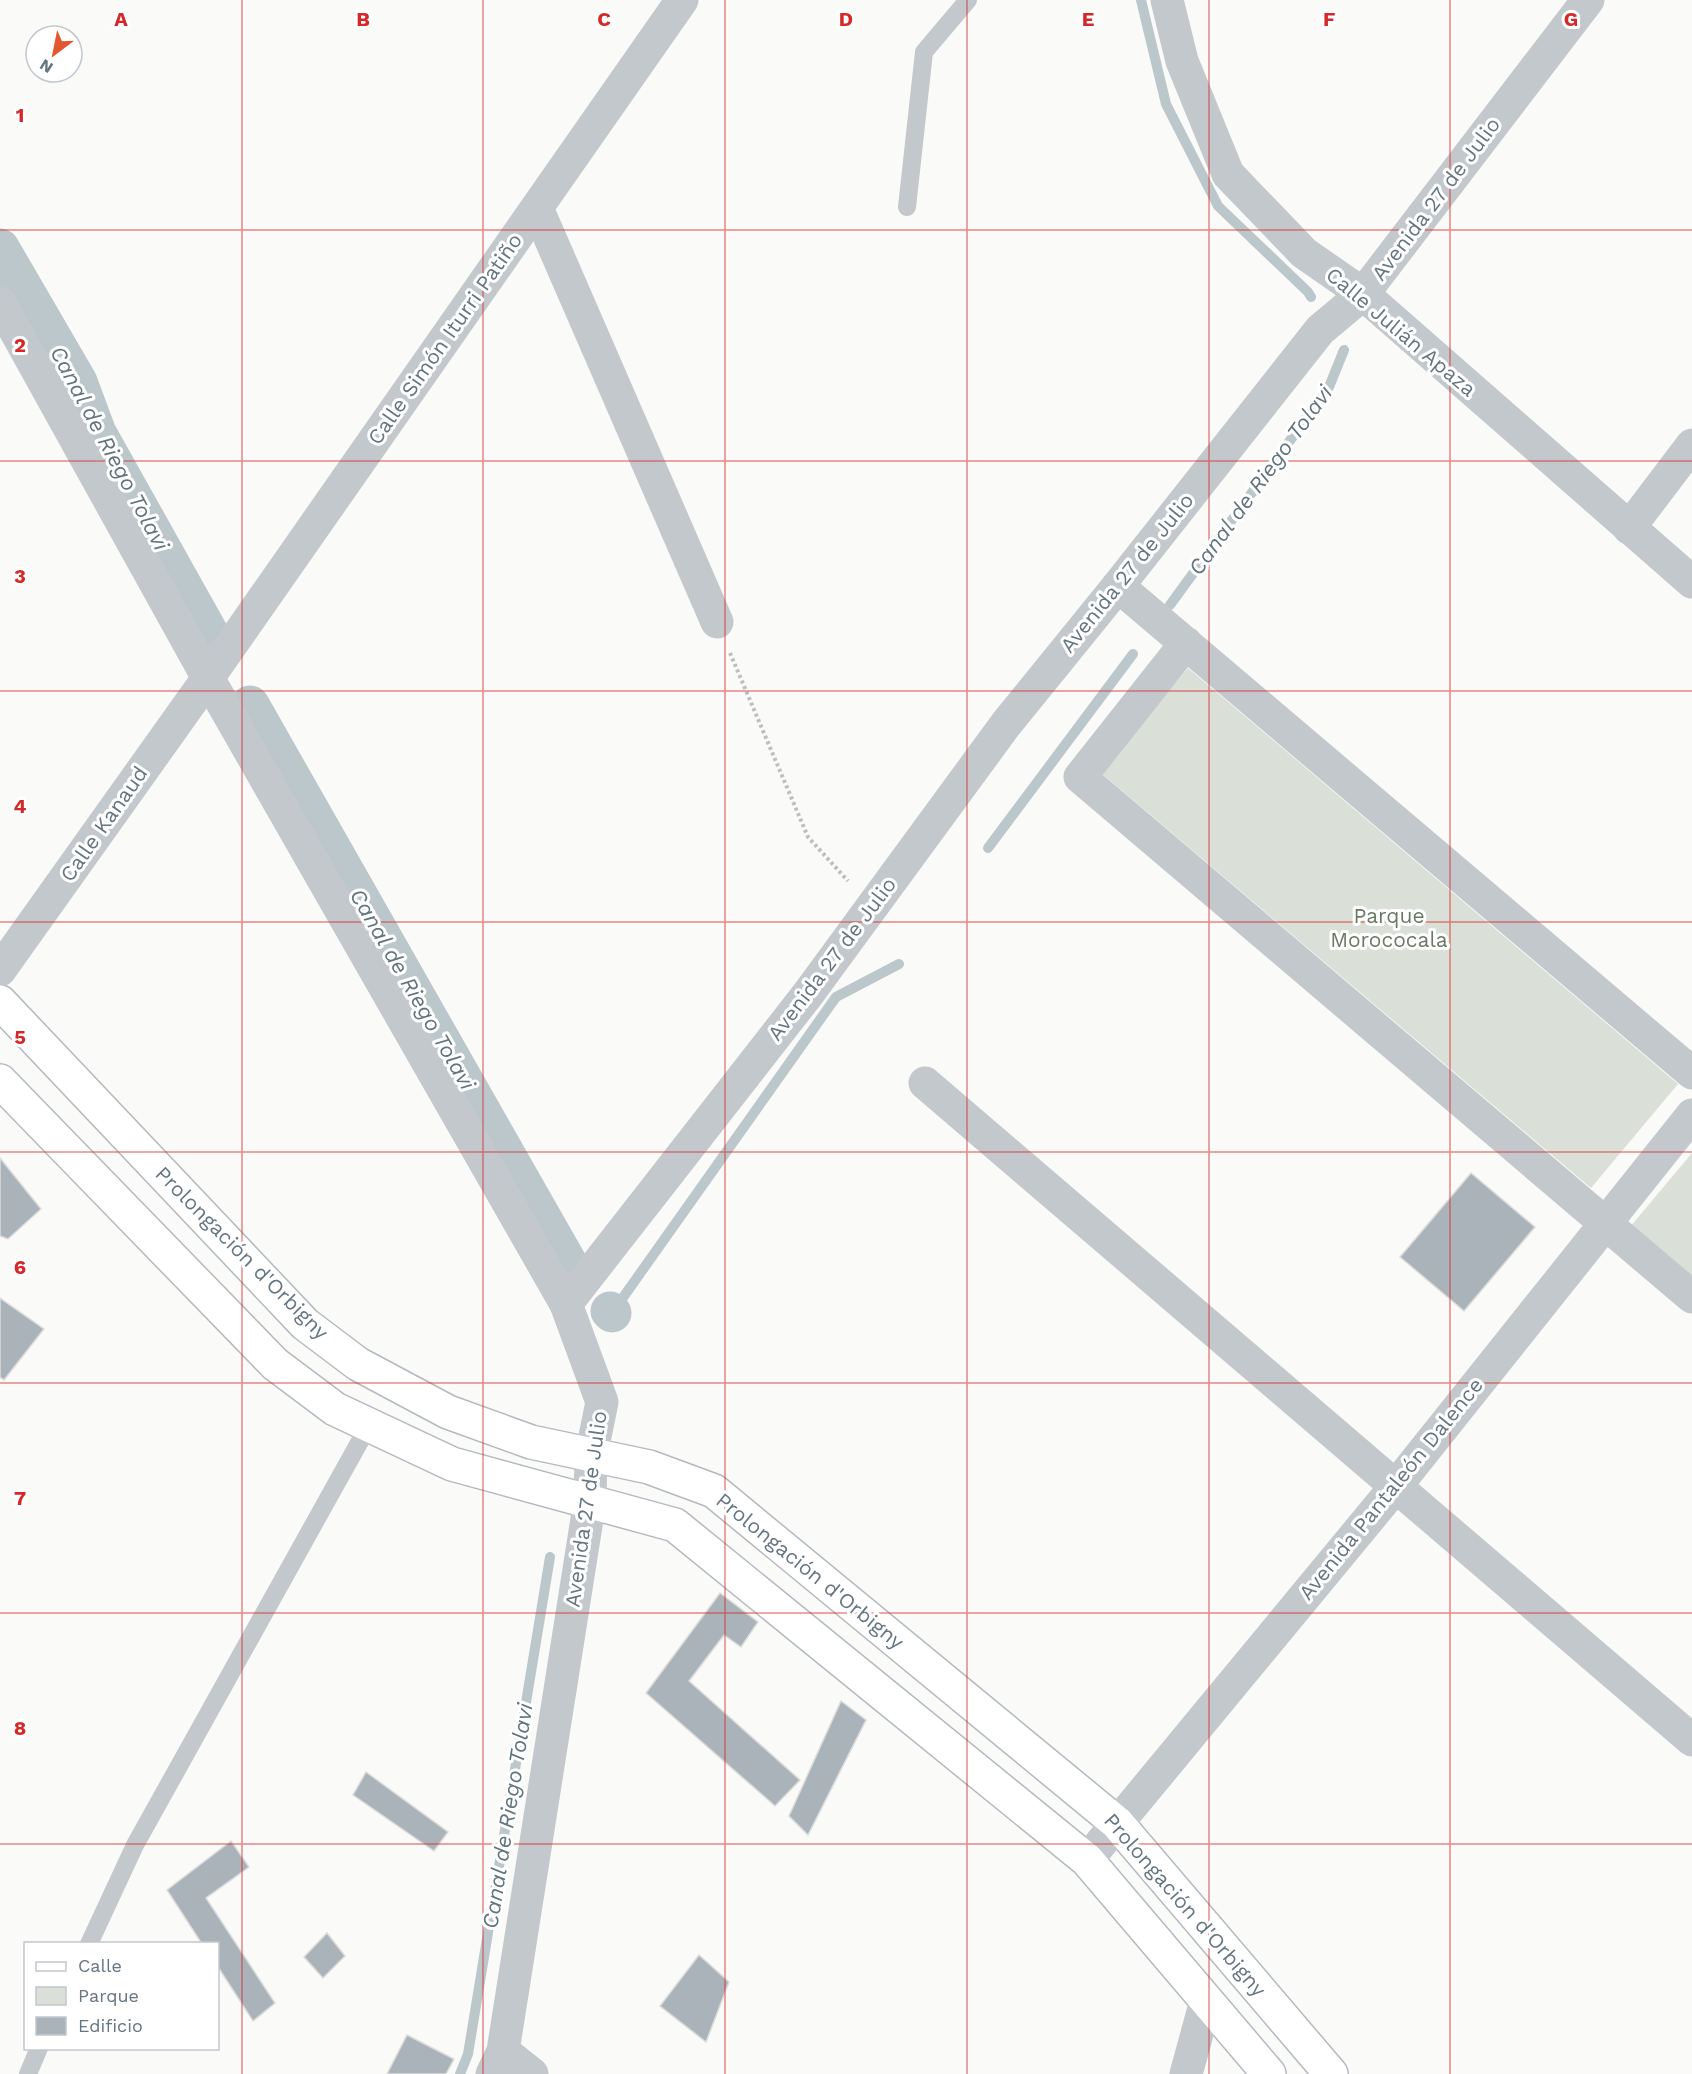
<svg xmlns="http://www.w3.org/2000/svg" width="1692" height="2074" viewBox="0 0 1692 2074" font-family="'Work Sans',sans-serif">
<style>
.green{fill:#dadfd7}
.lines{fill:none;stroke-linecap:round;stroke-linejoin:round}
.stream{stroke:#bbc7cb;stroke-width:10}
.canal{stroke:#bbc7cb;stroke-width:39}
.building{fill:#aab3b9;stroke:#dcdcda;stroke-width:1.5}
.secondary-casing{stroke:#b3babf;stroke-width:36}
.path{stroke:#bbbfc2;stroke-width:4;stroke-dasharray:3 3;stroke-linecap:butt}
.service{stroke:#c3c8cc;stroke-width:18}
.minor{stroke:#c3c8cc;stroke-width:33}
.secondary{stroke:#fff;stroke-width:33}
.grid{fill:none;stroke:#d62828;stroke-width:1.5;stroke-opacity:0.55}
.labels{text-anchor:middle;stroke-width:6;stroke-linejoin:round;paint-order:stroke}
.street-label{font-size:21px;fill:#657683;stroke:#fff}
.park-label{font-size:21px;fill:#687a64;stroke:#fff}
.water-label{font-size:22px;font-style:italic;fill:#60757c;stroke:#fff}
.grid-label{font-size:20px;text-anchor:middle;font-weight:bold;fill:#d62828;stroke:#fff;stroke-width:6;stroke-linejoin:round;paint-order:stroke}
</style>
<rect width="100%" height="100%" fill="#fafaf8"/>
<g class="green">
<path d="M1188 668 1678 1084 1591 1188 1100 772Z"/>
<path d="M1692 1153V1279L1630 1227Z"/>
</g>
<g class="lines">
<g class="stream">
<path d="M1141 0 1166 104 1218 206 1308 292 1311 297"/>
<path d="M1170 605 1329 387 1344 350"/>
<path d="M988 848 1133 654"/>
<path d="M612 1313 836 997 899 964"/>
<path d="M460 2074 468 2054 550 1557"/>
</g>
<g class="canal">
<path d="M0 248 78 382 97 433 218 649"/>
<path d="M250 705 570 1267 576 1273"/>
<path d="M610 1311 612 1313"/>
</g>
</g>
<g class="building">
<path d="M0 1158 41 1209 8 1239 0 1236Z"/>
<path d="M1471 1173 1535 1227 1464 1311 1400 1257Z"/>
<path d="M0 1298 44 1329 4 1380 0 1377Z"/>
<path d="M720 1593 758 1622 741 1647 724 1635 689 1681 800 1780 775 1806 646 1693Z"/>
<path d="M841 1701 866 1720 808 1835 789 1816Z"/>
<path d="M366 1772 448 1832 434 1851 353 1795Z"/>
<path d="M231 1841 249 1867 206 1898 275 2003 253 2021 218 1967V1944H202L167 1890Z"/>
<path d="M327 1933 345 1956 323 1978 304 1957Z"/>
<path d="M699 1955 729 1982 706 2042 660 2006Z"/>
<path d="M407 2035 454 2059 446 2074H387Z"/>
</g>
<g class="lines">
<defs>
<g id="secondary">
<path d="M0 1002 305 1324 358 1364 448 1412 531 1442 649 1467 714 1491 1117 1823 1331 2074"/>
<path d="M0 1081 275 1364 335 1409 452 1464 675 1525 1087 1860 1269 2074"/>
</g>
</defs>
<use href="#secondary" class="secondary-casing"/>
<path class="path" d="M730 653 808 837 848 881"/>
<g class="service">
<path d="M907 207 924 52 968 0"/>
<path d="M89 1944 135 1845 369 1425"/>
<path d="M28 2074 39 2048"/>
</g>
<g class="minor">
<path d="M1167 0 1182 61 1228 174 1304 253 1363 294 1692 582"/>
<path d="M537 208 717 622"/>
<path d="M0 303 208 678 566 1304"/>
<path d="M1629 528 1692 445"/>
<path d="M1118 586 1692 1073"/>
<path d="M1186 643 1080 777 1692 1297"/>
<path d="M0 970 208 678 682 0"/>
<path d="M925 1083 1692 1740"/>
<path d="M1087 1860 1396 1486 1692 1115"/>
<path d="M503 2051 532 2074"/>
<path d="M492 2074 503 2051 590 1500 591 1456 602 1402 566 1304 808 994 1006 724 1118 586 1320 330 1363 294 1588 0"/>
<path d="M1186 2074 1206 2001"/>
</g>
<use href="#secondary" class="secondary"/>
</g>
<path class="grid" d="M242 0V2074M483 0V2074M725 0V2074M967 0V2074M1209 0V2074M1450 0V2074M0 230H1692M0 461H1692M0 691H1692M0 922H1692M0 1152H1692M0 1383H1692M0 1613H1692M0 1844H1692"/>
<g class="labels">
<g class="street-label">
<text transform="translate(1436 199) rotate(-53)" y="7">Avenida 27 de Julio</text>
<text transform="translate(1401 332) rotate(40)" y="7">Calle Julián Apaza</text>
<text transform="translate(445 339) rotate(-55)" y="7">Calle Simón Iturri Patiño</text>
<text transform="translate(1127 573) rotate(-51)" y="7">Avenida 27 de Julio</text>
<text transform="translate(104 824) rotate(-55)" y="7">Calle Kanaud</text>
<text transform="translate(832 959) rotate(-53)" y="7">Avenida 27 de Julio</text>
<text transform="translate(242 1253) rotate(45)" y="7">Prolongación d'Orbigny</text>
<text transform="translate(1391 1489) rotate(-51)" y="7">Avenida Pantaleón Dalence</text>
<text transform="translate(586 1509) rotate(-82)" y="7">Avenida 27 de Julio</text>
<text transform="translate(810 1571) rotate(39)" y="7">Prolongación d'Orbigny</text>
<text transform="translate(1185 1905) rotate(49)" y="7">Prolongación d'Orbigny</text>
</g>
<g class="park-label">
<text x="1389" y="923">Parque<tspan x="1389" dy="24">Morococala</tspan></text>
</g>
<g class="water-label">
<text transform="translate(110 448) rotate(62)" y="8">Canal de Riego Tolavi</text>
<text transform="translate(1260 480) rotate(-54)" y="8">Canal de Riego Tolavi</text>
<text transform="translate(413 989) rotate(60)" y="8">Canal de Riego Tolavi</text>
<text transform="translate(507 1816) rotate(-81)" y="8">Canal de Riego Tolavi</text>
</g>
</g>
<g class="grid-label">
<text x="121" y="26">A</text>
<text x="363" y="26">B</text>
<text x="604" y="26">C</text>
<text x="846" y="26">D</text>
<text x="1088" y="26">E</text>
<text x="1329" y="26">F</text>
<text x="1571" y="26">G</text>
<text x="20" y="122">1</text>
<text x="20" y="352">2</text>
<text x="20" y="583">3</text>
<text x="20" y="813">4</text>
<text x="20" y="1044">5</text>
<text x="20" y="1274">6</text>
<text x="20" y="1505">7</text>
<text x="20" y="1735">8</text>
</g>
<rect x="24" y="1942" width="195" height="108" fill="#ffffff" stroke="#c1c8cd" stroke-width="1.5"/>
<rect x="36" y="1962" width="30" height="9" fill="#ffffff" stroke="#c1c8cd" stroke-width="1.5"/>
<text x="78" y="1972" font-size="18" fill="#657683">Calle</text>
<rect x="36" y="1987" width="30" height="18" fill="#dadfd7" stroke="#c1c8cd" stroke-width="1.5"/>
<text x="78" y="2002" font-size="18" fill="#657683">Parque</text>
<rect x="36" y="2017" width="30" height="18" fill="#aab3b9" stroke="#c1c8cd" stroke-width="1.5"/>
<text x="78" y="2032" font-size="18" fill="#657683">Edificio</text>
<g transform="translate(54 54) rotate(212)"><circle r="28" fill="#ffffff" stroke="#c1c8cd" stroke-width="1.5"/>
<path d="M0-4.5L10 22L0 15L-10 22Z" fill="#e4572e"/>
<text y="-9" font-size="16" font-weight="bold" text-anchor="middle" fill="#657683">N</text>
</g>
</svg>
